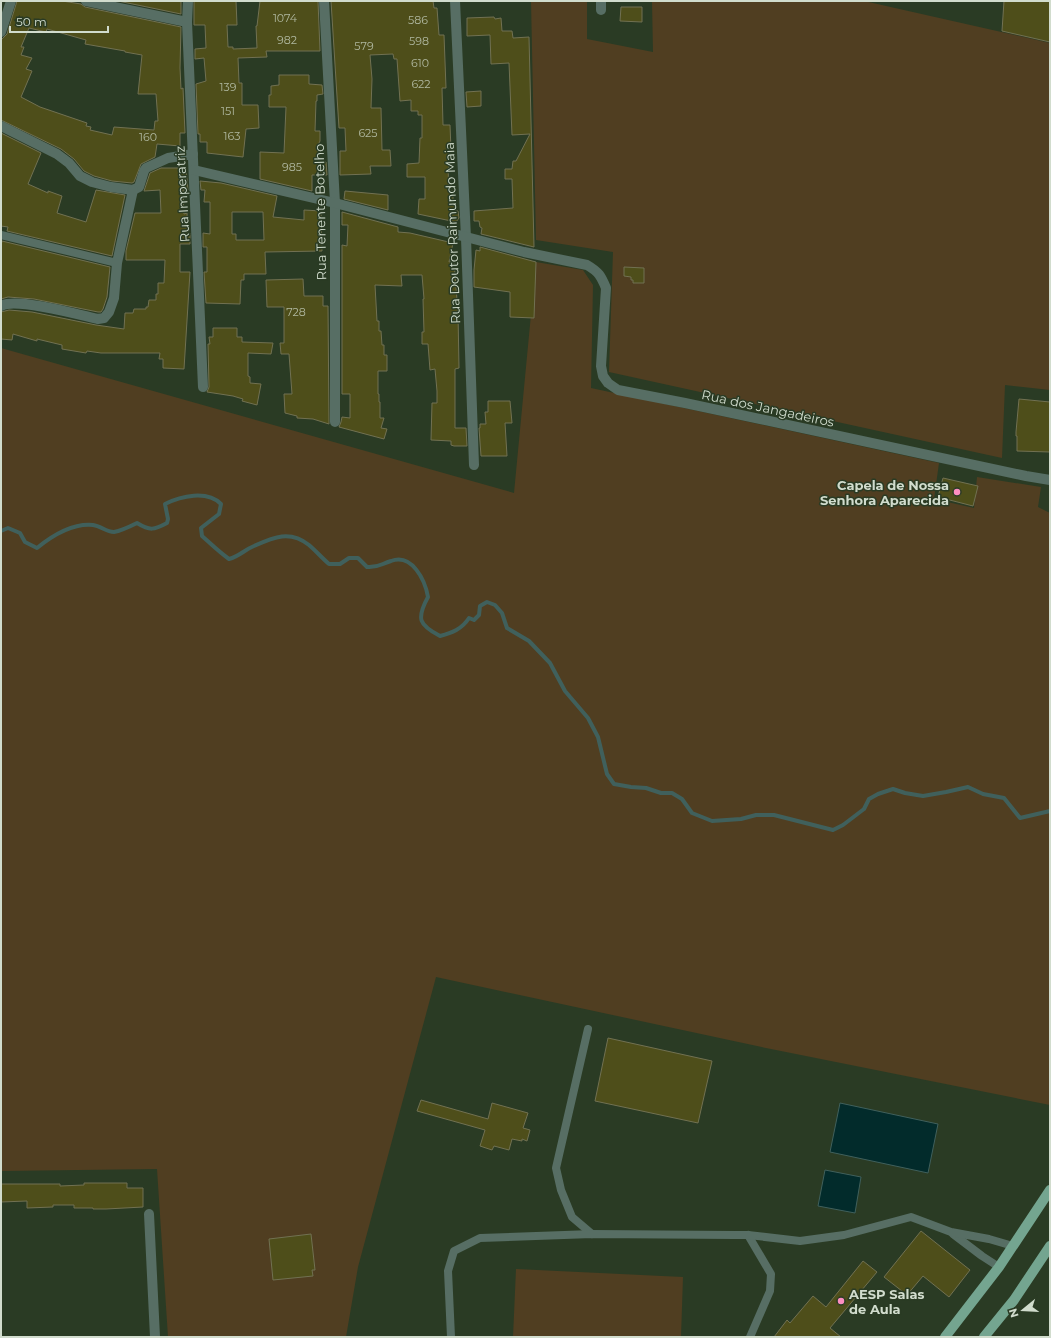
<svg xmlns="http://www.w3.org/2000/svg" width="1051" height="1338" viewBox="0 0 1051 1338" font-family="Montserrat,sans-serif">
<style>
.green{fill:#503e21}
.water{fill:#022b2b;stroke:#40605c}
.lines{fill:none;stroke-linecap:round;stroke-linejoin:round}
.stream{stroke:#40605c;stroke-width:4}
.building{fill:#4e4e1a;stroke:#717152;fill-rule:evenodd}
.lane{stroke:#576e64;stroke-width:8}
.street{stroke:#576e64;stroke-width:10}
.primary{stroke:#74a590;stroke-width:10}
.poi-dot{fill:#fd8ec0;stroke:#2a3b24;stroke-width:1.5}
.labels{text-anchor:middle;stroke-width:3;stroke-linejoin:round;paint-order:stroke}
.number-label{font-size:11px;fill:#b0b8a0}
.street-label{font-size:13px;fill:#d1dccd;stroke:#2a3b24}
.poi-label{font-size:13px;font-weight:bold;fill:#d1dccd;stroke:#2a3b24;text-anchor:end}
</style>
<rect width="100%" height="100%" fill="#2a3b24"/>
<g class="green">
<path d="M531 1H587V39L653 52 652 1H864L1050 43V390L1005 385 1002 458 609 372 613 252 536 240Z"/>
<path d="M536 262 583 270 593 285 591 388 939 463 934 499 974 508 977 477 1041 487 1038 507 1050 513V1105L766 1048 436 977 358 1267 346 1337H168L157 1169 1 1171V348L514 493Z"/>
<path d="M516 1269 683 1277 681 1337H513Z"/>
</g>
<g class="water">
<path d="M840 1103 938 1124 928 1173 830 1152Z"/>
<path d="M825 1170 861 1177 855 1213 818 1206Z"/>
</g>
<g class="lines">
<path class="stream" d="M1 531 8 528 20 533 25 542 37 548C53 535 72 523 93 525 101 526 106 532 114 532 120 531 131 526 137 523 150 531 154 530 167 523L168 519 165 504C181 496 207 490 221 504L219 514 201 528 202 536C211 544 219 552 229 559 240 556 244 550 254 546 274 537 290 530 309 545 316 551 322 558 329 564H340L349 558H358L367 567C378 568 381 564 391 561 412 553 425 580 428 597 416 619 419 625 440 636 452 633 462 629 469 618L474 620 479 615 480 606 487 602 495 605 502 613 507 628 529 641 550 663 565 691 588 718 598 737 607 774 614 784 631 787 646 788 661 793H672L682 799 692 813 712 821 741 819 756 815H774L833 830 843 825 864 809 869 799 878 794 893 789 905 793 923 796 946 792 968 787 983 794 1004 798 1020 818 1050 811"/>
</g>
<g class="building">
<path d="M17 1H62L81 4 85 7 181 27 180 68 181 89 183 88 185 133H180V146L157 144 155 157 141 164 134 182 132 183 112 181 94 176 84 171 74 159 61 149 1 120V40L7 34ZM29 28 46 32 47 29 86 40 85 44 125 51V52L142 55 138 94H156L158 121H155L154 130 114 127 112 135 90 130 91 127 86 126 87 123 40 107 21 97 32 71 26 69 32 58 21 55 24 47H21Z"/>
<path d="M118 1H181V14Z"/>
<path d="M194 1H236L237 25H227L228 47H233V49L257 48 256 26H257L260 1H318L320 51H266L267 57 238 58 239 83H242V105H258L259 128 246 129 243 157 207 153V142H200V134H198L196 84 206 81 204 58 195 59V49L206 48 205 25H194Z"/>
<path d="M331 1H433L434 8H437L439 35H444L446 88H442L443 125H450L451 150H449V168H448L449 191H453V205H455V211H458L459 218 456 222 418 214 419 199H425V177H407V164L419 163 420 138H422V115H418V111H411V100L400 101 397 59H394L393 54 370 55 372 79 371 108H381L382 150H390L391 166H370L371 174 340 175V151H346L345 128H339Z"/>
<path d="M1004 1H1050V42L1002 31Z"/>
<path d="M621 7H642V22L620 21Z"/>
<path d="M494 17 495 19 501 18 502 31H512L513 38 529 37 534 247 481 234 482 228 480 227 479 221H474V211L513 208 512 179H505V169H512L513 161H516L530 134 512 135 509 63 491 64 490 35 467 36V18Z"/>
<path d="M279 75H309V84L322 85 323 94 317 95V101H316L315 131H320V141L318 145V161L326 162 327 175H312V191L260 179V152L284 153 286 107H269V95H271V86L279 85Z"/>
<path d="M481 91V106L467 107 466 92Z"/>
<path d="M1 133 41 153 28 184 48 193V191L62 196 57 213 86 222 96 190 125 195 112 256 7 231 8 227 1 226Z"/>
<path d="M161 168H186L188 190H183L184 214 187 213 188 233H190V244H180V272H190L184 369 163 368V359H159L160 353H101L87 351 86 353 62 349V345L37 339V341L13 334 12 340 1 339V312L9 310 32 312 96 325 124 329 125 313H133L134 309H146V307H148L149 300H156V294H158V283H164L165 260H126V251L135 213H161L160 190 144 191 150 173Z"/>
<path d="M200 181 221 183 277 196 273 217 304 220V210L321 211 322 251 265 252 266 274H244V280H241L240 304 206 303 204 272H207V247H203V233L210 234V202H204L205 190H201ZM232 212H263L264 240H236V234H232Z"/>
<path d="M345 191 388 195V210L344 199Z"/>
<path d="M342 212 398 227V232L410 233 453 243 449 262 454 261 458 313 459 368 455 369V428H466L467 446H454L451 445V441L431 440 432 403H437V391L435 369 430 370 428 344H422V332H424L423 299H424L422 275H401L402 286 375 285 377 321H379V331H381L382 345H384V355H387V371H378V394H379V402H380V418H384L381 428 387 429 384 439 339 427 341 422 342 417 350 418V394H342V245L347 246 348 225H342Z"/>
<path d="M2 241 110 267 107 297 103 309 101 312H98L34 299 8 297 1 299V246Z"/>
<path d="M480 247 536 262 534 318 510 317V292L474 287V270L476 250 480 251Z"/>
<path d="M624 267 644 268V283H633V280H631V277L624 276Z"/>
<path d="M303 279 304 296H323V306H328L329 424 313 419 297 418V416L285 413 284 394H292L289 354H281L280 343H284V307H267L266 280Z"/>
<path d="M213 328H237V337H242V342L273 343 271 354 248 353V376L250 377V383L261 384 257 405 242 401 243 399 233 396 207 392 209 387 208 344H210L209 337H213Z"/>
<path d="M1019 399 1050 402V452L1017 451V436H1016V432Z"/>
<path d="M488 401H510L512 423H505L507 456H481L479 428H480V424H486L485 412H488Z"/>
<path d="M943 478 978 486 973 506 938 497Z"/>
<path d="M608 1038 712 1061 698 1123 595 1101Z"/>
<path d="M421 1100 488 1119 492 1103 528 1113 523 1128 530 1130 527 1141 522 1139V1141L512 1139 509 1150 494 1146 492 1150 480 1146 485 1130 417 1111Z"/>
<path d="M84 1183H127V1188H143V1207L106 1209H93V1208H74V1205H53V1207L27 1208V1201L1 1202V1184H60V1186L84 1185Z"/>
<path d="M921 1231 970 1270 949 1297 923 1276 907 1295 884 1277Z"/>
<path d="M311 1234 315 1270H312L313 1276 273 1280 269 1239Z"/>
<path d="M863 1261 877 1272 830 1328 841 1337H774L787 1320 790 1323 813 1296 826 1307Z"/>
</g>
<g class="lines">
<g class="lane">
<path d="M1 235 117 263"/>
<path d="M588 1029 556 1168 561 1190 572 1217 592 1234"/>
<path d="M953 1234 982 1256 999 1267"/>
<path d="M748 1235 771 1274 770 1291 750 1337"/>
<path d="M451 1337 448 1271 454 1251 480 1238 592 1234 735 1235H748L800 1241 844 1235 911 1217 951 1232 989 1239 1013 1246"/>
</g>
<g class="street">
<path d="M86 1 187 22"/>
<path d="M188 1 187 22 203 387"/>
<path d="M324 1 335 203V422"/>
<path d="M455 1 466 238 474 465"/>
<path d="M601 10V1"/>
<path d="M1 32 11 1"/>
<path d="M1 126 57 154 69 163 80 176 92 182 111 187 133 190 139 187 144 171 146 168 168 158 193 154"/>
<path d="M194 170 335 203 524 252 587 265C599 272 601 276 606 288L601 366 603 376 608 383 618 390 685 403 1026 476 1050 480"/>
<path d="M1 306C15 297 80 315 98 319L104 318 109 312 114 298 117 263 133 190"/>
<path d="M149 1214 155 1337"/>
</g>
<g class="primary">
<path d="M945 1337 999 1267 1050 1190"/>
<path d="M984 1337 1014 1300 1050 1246"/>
</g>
</g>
<g class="poi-dot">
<circle cx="957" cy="492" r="4"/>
<circle cx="841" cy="1301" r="4"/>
</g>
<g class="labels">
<g class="number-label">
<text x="285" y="22">1074</text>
<text x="418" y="24">586</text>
<text x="287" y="44">982</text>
<text x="419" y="45">598</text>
<text x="364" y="50">579</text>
<text x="420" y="67">610</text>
<text x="421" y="88">622</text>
<text x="228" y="91">139</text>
<text x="228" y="115">151</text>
<text x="368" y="137">625</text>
<text x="232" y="140">163</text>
<text x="148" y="141">160</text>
<text x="292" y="171">985</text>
<text x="296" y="316">728</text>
</g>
<g class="street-label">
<text transform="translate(182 194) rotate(-93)" y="5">Rua Imperatriz</text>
<text transform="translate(320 212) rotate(-91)" y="5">Rua Tenente Botelho</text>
<text transform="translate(452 233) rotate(-92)" y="5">Rua Doutor Raimundo Maia</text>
<text transform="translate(768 408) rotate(12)" y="5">Rua dos Jangadeiros</text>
</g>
<g class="poi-label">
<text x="949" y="490">Capela de Nossa<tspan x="949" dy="15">Senhora Aparecida</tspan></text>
<text x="849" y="1299" text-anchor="start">AESP Salas<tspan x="849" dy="15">de Aula</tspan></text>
</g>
</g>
<rect width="1051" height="1338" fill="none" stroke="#d1dccd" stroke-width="4"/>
<g transform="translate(1023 1310) rotate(252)" stroke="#2a3b24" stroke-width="3" paint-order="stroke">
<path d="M0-3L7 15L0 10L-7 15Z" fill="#d1dccd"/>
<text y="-6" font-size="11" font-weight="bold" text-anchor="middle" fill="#d1dccd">N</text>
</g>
<path d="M10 26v6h98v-6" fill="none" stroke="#d1dccd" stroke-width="2"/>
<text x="16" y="26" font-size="12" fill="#d1dccd" stroke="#2a3b24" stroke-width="3" paint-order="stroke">50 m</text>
</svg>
